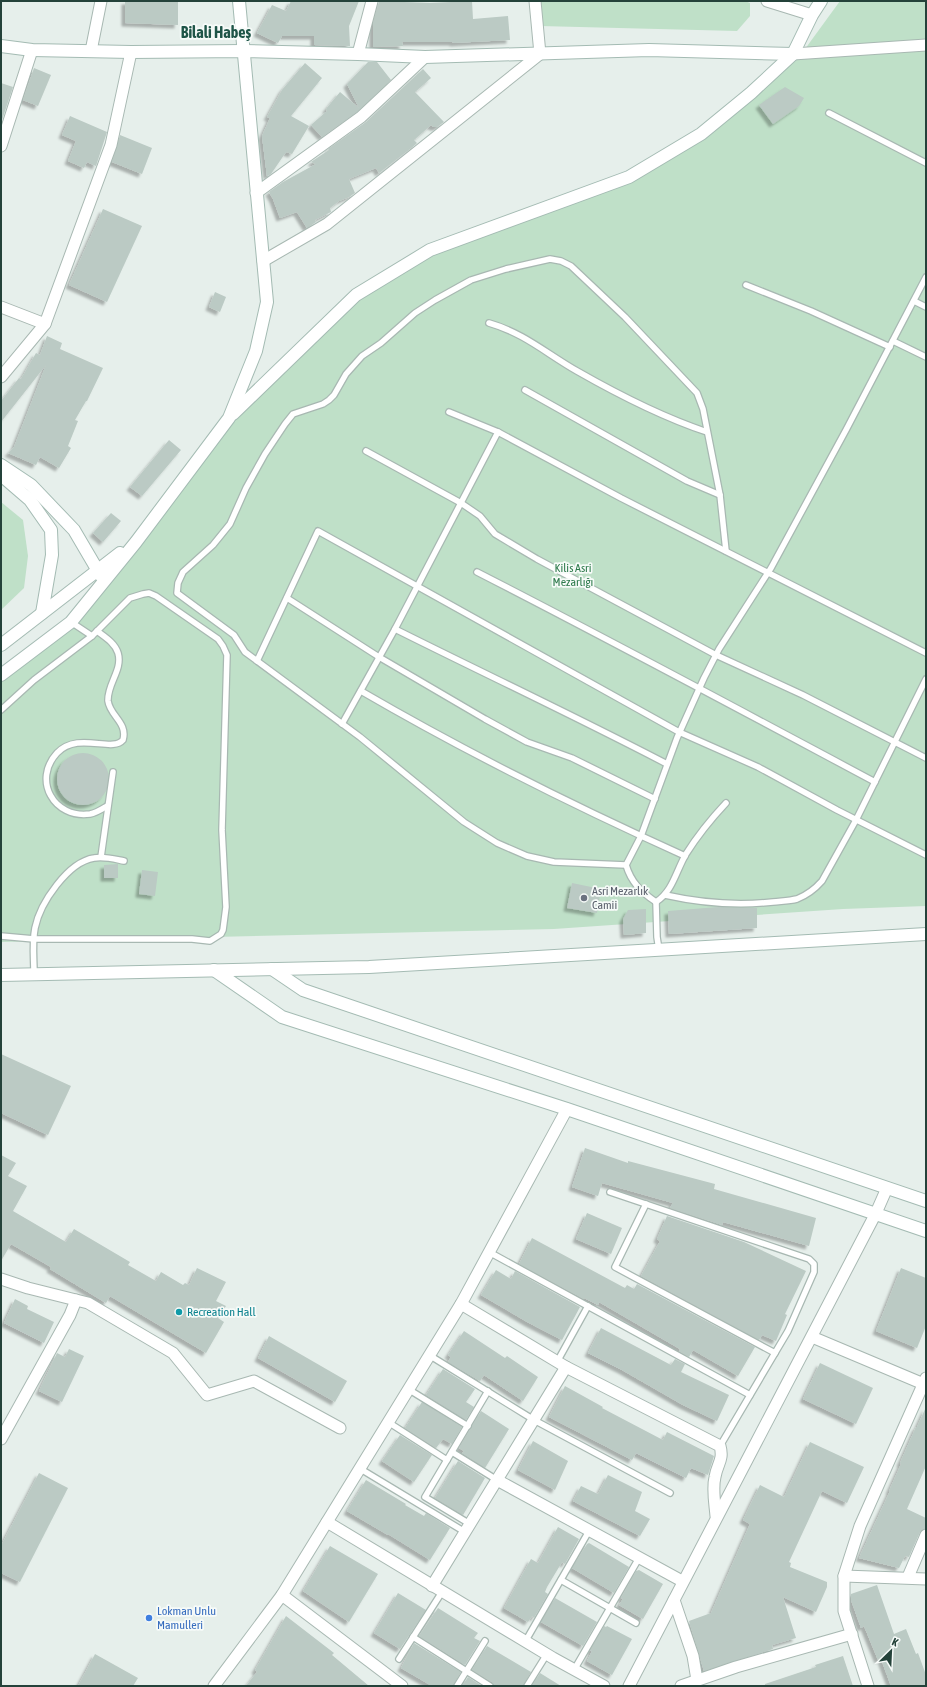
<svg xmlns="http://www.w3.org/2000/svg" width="927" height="1687" viewBox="0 0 927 1687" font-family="'Asap Condensed',sans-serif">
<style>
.green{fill:#bfe0c8}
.building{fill:#bbcac4;filter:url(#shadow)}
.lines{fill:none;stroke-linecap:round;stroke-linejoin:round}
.lane-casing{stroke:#a8b8b2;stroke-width:8}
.street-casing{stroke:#a8b8b2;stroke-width:13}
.secondary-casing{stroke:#a4bbb3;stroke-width:14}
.lane{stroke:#fff;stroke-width:5.5}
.street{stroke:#fff;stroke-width:11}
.secondary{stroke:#fff;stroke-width:12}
.worship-dot{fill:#6b7280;stroke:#f7fbf9;stroke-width:1.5}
.culture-dot{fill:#0f9aa8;stroke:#f7fbf9;stroke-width:1.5}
.shop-dot{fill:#3f7fe0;stroke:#f7fbf9;stroke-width:1.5}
.labels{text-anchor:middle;stroke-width:3.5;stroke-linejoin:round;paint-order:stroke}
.park-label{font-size:12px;fill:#2d7a4b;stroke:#f7fbf9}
.worship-label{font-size:12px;fill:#5b616d;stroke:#f7fbf9;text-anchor:start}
.culture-label{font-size:12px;fill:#0d838f;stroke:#f7fbf9;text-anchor:start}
.shop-label{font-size:12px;fill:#366cbe;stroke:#f7fbf9;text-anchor:start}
.district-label{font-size:16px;font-weight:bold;fill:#1f5548;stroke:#f7fbf9}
</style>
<defs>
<filter id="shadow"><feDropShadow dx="-3.5" dy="3.5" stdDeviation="1" flood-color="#0004"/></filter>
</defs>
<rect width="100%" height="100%" fill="#e6efeb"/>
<g class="green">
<path d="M538 1H745L750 3V16L737 31 540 26Z"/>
<path d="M840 1H926V906L843 909 554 929 1 942V673L77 613 185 467 358 293 432 248 631 174 752 94 797 60Z"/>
<path d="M1 502 23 520 28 556 24 588 1 610Z"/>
</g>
<g class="building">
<path d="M125 1H178V25L125 23Z"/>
<path d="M291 1H359L349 26 350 46 314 45V36H282L278 43 257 33 272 5 286 11Z"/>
<path d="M379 1 430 3 472 1 473 19 508 16 510 40 452 43 454 42H402L403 46 373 47V23Z"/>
<path d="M368 62H377L391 80 357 112 322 137 311 125 327 111 326 109 340 92 359 108 347 84Z"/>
<path d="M305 63 322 78 291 116 309 126 292 154 286 152 271 174 267 176 262 136 270 118 267 117 282 90Z"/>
<path d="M34 68 51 75 38 106 23 100Z"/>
<path d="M423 69 431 78 415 92 444 122 437 127H433L431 125 414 140 417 143 415 145 379 173 376 168 349 179 355 193 349 197 339 201 330 208 331 212 315 220 316 222 307 228 297 212 280 218 273 199 269 192 283 182 316 164 311 162 329 150 328 149 366 122Z"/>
<path d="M1 83 13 87 2 120H1Z"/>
<path d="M785 87 804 98 799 106 773 124 759 105Z"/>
<path d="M70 116 107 132 96 166 87 162 84 168 68 161 76 141 62 135Z"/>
<path d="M120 135 152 148 142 174 112 162Z"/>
<path d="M103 209 142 226 107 302 69 285Z"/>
<path d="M215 292 226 297 220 312 209 307Z"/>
<path d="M47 336 62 343 60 349 103 368 87 401H86L75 420 78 421 68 446 71 448 59 468 40 457 36 465 8 453 14 447 46 365 1 422V401L19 378 21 379 36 353 40 355Z"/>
<path d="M169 440 181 450 142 496 130 487Z"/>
<path d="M111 513 121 521 103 542 93 533Z"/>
<circle cx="83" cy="779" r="26"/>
<path d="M118 864V878H104V865Z"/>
<path d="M142 870 158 872 155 896 139 894Z"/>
<path d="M572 883 601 889 597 913 567 908Z"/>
<path d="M718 907 757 908V928L669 934 668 911Z"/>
<path d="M646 909V933L624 935 623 919 628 910Z"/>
<path d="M1 1054 71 1086 48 1135 1 1113Z"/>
<path d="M585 1148 628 1163V1161L715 1184 714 1189 816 1218 809 1246 723 1222 722 1225 670 1208 673 1203 602 1183 598 1196 572 1187Z"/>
<path d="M1 1155 16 1163 8 1176 27 1186 13 1211 66 1242 74 1229 130 1262 128 1265 156 1281 161 1272 183 1285 185 1283 189 1285 197 1268 226 1282 216 1301 226 1306 218 1318 224 1322 206 1353 110 1296 106 1303 50 1269 51 1267 11 1244 1 1261Z"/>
<path d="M587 1213 622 1228 611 1254 576 1239Z"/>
<path d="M667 1216 744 1242 806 1271 785 1314 787 1315 776 1341 762 1335 759 1340 641 1276 660 1241 657 1239Z"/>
<path d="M532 1238 625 1288 627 1285 634 1289 637 1284 755 1347 738 1376 693 1350 689 1357 679 1351 680 1349 599 1302 598 1305 584 1298V1299L519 1264Z"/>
<path d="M901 1268 926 1278V1326L917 1348 876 1331Z"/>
<path d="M496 1270 511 1279 515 1271 580 1307 562 1340 529 1323 481 1295Z"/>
<path d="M15 1299 28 1306 27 1309 54 1322 44 1343 4 1323Z"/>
<path d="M601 1328 671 1365 675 1359 685 1364 681 1372 729 1395 717 1421 683 1405 622 1370 588 1353Z"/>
<path d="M464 1331 505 1358 507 1356 538 1377 523 1401 484 1375 480 1381 448 1362 451 1357 448 1355Z"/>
<path d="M269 1336 347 1381 335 1402 258 1358Z"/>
<path d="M69 1349 84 1356 62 1402 39 1391 57 1353 65 1357Z"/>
<path d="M820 1363 873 1388 856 1424 803 1399Z"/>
<path d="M443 1369 475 1389 466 1402 474 1407 466 1420 426 1395Z"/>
<path d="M565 1386 603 1407 602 1408 663 1440 667 1432 714 1456 708 1475 691 1468 686 1478 636 1453 632 1460 549 1417Z"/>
<path d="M422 1402 462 1427 452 1444 443 1439 436 1448 405 1428Z"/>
<path d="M926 1407V1466L907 1509 926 1518V1528L920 1532 909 1557 905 1556 899 1568 859 1558 890 1491H889L901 1464 900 1463 916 1427H917Z"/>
<path d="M481 1411 509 1429 485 1468 462 1453 464 1451 459 1448Z"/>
<path d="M400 1435 432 1455 414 1482 382 1461Z"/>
<path d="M533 1441 568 1461 555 1490 518 1470Z"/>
<path d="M810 1442 864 1467 847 1503 822 1491 789 1562 791 1563 790 1567 827 1582V1587L816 1612 783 1597 796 1638 772 1645 773 1649 704 1671 689 1621 711 1613 750 1524 743 1520 760 1485 784 1497Z"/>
<path d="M458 1461 485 1478 463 1515 435 1498Z"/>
<path d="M39 1473 68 1488 20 1582 1 1573V1546Z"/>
<path d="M608 1475 642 1492 635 1511 650 1519 640 1536 573 1501 581 1486 598 1494Z"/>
<path d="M366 1480 406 1504 405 1505 424 1516 426 1513 450 1528 430 1560 388 1534V1535L347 1511Z"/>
<path d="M558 1527 579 1539 565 1564 562 1562 547 1587 545 1592 548 1594 534 1618 532 1616 528 1622 504 1608 531 1559 538 1563Z"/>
<path d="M589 1543 629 1567 614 1593 572 1568 587 1544Z"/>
<path d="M330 1546 378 1574 349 1622 303 1591Z"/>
<path d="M639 1570 663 1584 643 1619 619 1605 623 1599 621 1598 636 1571Z"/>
<path d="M877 1585 894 1634 906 1629 916 1654 918 1653 926 1675V1686H891L881 1659 878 1660 864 1626 861 1628 851 1600V1594Z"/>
<path d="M398 1593 426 1610 400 1649 374 1633Z"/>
<path d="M555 1598 597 1622 583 1646 541 1622Z"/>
<path d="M438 1608 478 1633 474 1638 480 1641 465 1665 419 1636Z"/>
<path d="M286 1616 334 1653 332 1655 369 1686H246L257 1672 255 1670Z"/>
<path d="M604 1626 606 1627 607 1626 632 1639 612 1675 587 1661 592 1651 590 1650Z"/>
<path d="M414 1643 461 1672 453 1686H432L401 1668Z"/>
<path d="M487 1646 531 1672 523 1686H494L492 1682 472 1670Z"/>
<path d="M95 1654 138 1678 133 1686H78Z"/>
<path d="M843 1656 853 1686H765V1684L816 1667 815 1665Z"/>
<path d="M540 1673 561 1686H532Z"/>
<path d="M468 1677 482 1686H462Z"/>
</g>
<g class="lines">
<defs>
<g id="lane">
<path d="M829 113 926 163"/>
<path d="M746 285 811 311 890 347"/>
<path d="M914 301 926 307"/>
<path d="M489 323C524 333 547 354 577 371 619 395 662 417 707 432"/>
<path d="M893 341 926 357"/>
<path d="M525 390 687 481 720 495"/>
<path d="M449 412 498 432 621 498 926 653"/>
<path d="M366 451 461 503 480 516 495 534 537 559 716 655 803 695 926 758"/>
<path d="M477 572C610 640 742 711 875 782"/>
<path d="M287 598 379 657 485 719 527 742 572 758 655 799"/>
<path d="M71 622 92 636"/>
<path d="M395 629C485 674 577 717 667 764"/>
<path d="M97 631C105 637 115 643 118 653 123 670 107 684 108 701 110 716 128 723 123 740 112 753 78 731 57 753 32 780 54 819 90 814 96 813 102 809 107 806"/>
<path d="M257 661 318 531 679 732 758 767 837 810 926 855"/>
<path d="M361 691C466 752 574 806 685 856"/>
<path d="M1 710 34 680 92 636 130 598 143 594 149 593 156 596 218 639 223 646 227 655 222 830 226 907 223 930 221 934 210 941 192 939H34L1 936"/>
<path d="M342 724 395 629 498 432"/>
<path d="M101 857 113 772"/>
<path d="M626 865 554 862 527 856 497 843 464 822 360 737 245 652 234 635 177 593 178 583 183 572 213 545 230 524 246 488 265 454 285 424 293 414 323 404 329 400 334 395 346 374 362 356 381 343 415 313 435 300 471 280 506 269 550 259 561 261 571 266 625 317 697 393 703 409 720 495 726 551"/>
<path d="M665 895C701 903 736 906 773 902 781 901 789 901 797 899 807 895 815 889 822 881L856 820 926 679"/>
<path d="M656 902C641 892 631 882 626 865L641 836 677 738 704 678 719 649 771 568 846 430 926 277"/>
<path d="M656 902C673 891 676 871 686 854 698 835 711 819 726 803"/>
<path d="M656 902 657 937 659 950"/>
<path d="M34 974C34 959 32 943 35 928 40 903 68 862 94 858 104 856 114 859 124 861"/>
<path d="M610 1192 809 1259 814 1264V1272L788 1331 720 1446"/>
<path d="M646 1204 615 1267 775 1353"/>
<path d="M489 1252 750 1395"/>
<path d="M429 1355 534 1420 670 1493"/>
<path d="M557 1362 588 1306"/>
<path d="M408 1389 468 1426"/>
<path d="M388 1422 447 1460"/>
<path d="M452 1452 497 1480"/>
<path d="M359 1468 465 1532"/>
<path d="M470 1524 425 1497 488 1391"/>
<path d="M561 1580 636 1623"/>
<path d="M413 1637 490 1686"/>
<path d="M525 1642 589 1531"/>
<path d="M399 1659 442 1592"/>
<path d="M574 1670 639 1558"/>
<path d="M457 1686 485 1641"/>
<path d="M527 1686 547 1654"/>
</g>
<g id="street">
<path d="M767 1 812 15"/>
<path d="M91 51 101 1"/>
<path d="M358 54 372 1"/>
<path d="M793 54 926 45"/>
<path d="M1 146 32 50"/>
<path d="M256 193 361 117 425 57"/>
<path d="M263 261 327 224 540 54 535 1"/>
<path d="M1 307 45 324"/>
<path d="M1 377 45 324 111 145 131 52"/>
<path d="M1 1279 28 1288 88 1303 173 1353 207 1395 254 1381 340 1428"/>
<path d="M461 1304 566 1367 720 1446C724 1460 717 1464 715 1477 712 1489 715 1504 716 1516"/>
<path d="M812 1337 926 1385"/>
<path d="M1 1439 70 1315 76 1300"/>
<path d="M497 1480 682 1581"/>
<path d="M327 1522 553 1658 604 1686"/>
<path d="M844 1576 926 1579"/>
<path d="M908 1577 926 1535"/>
<path d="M432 1586 566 1367"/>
<path d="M282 1595 402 1686"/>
<path d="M674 1600 693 1656 697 1680"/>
<path d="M214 1686 282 1595 461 1304 567 1109"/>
<path d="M629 1686C711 1528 794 1371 876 1213L887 1188"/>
<path d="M681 1686 736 1667 852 1634"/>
<path d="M868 1686 844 1611V1576L860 1526 926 1378"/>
</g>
<g id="secondary">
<path d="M1 46 32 50 131 52 244 51 358 54 425 57 649 50 793 54"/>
<path d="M233 414 356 295 430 250 629 177 701 134 751 93 793 54 812 15 821 1"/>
<path d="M1 465 31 485 74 530 101 576"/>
<path d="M1 475 30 500 51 530 52 555 42 613"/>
<path d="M1 645 120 553"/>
<path d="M1 675 71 622 136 542 229 418 256 351 267 302 239 1"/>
<path d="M272 969 303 990 926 1201"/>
<path d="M214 970 282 1017 567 1109 926 1231"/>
<path d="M1 975 369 967 926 934"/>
</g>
</defs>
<use href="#lane" class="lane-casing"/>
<use href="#street" class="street-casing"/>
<use href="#secondary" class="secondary-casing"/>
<use href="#lane" class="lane"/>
<use href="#street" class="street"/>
<use href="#secondary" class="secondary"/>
</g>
<circle class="worship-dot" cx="584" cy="898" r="4"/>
<circle class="culture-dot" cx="179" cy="1312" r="4"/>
<circle class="shop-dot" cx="149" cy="1618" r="4"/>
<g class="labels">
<g class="park-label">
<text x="573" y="572">Kilis Asri<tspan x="573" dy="14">Mezarlığı</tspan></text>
</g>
<g class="worship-label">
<text x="592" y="895">Asri Mezarlık<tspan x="592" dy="14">Camii</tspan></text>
</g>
<g class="culture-label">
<text x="187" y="1316">Recreation Hall</text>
</g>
<g class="shop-label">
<text x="157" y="1615">Lokman Unlu<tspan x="157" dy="14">Mamulleri</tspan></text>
</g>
<g class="district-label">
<text x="216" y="38">Bilali Habeş</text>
</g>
</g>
<rect width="927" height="1687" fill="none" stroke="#24423a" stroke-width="4"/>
<g transform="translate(891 1651) rotate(24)" stroke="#f7fbf9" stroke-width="3" paint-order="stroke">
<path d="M0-3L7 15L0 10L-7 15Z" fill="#24423a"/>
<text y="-6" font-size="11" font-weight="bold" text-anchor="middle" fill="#24423a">K</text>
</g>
</svg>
